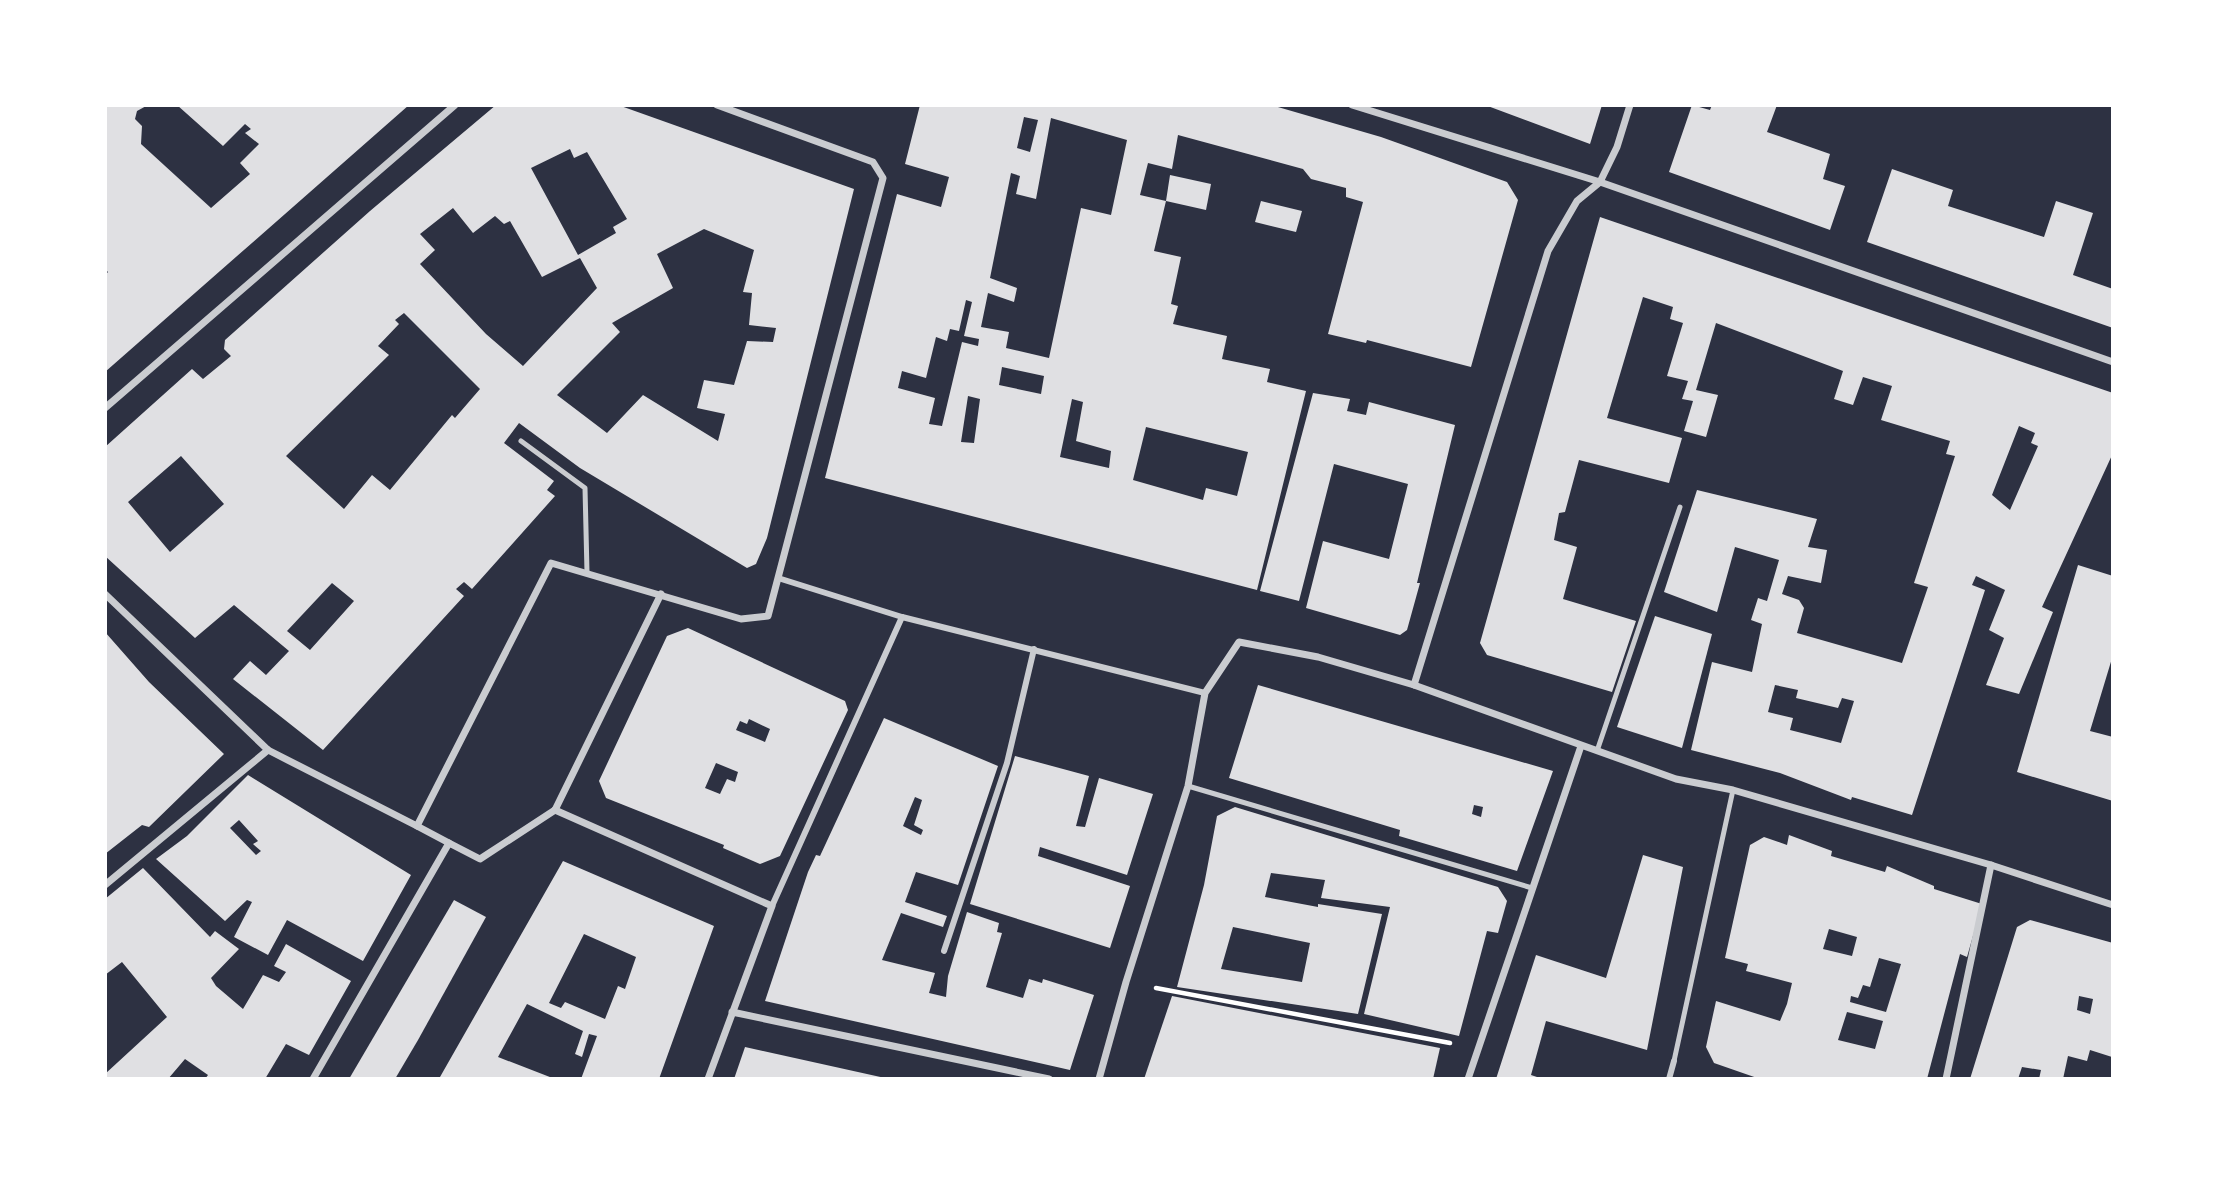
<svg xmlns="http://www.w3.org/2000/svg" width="2218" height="1184" viewBox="0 0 2218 1184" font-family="Georgia,serif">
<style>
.building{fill:#e0e0e3;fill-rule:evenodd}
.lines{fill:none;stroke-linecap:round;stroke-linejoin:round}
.path{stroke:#fff;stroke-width:4.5}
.service{stroke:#caccd0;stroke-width:5}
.pedestrian{stroke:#caccd0;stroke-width:6}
.minor{stroke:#caccd0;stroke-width:7}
</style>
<rect width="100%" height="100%" fill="#2d3142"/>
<g class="building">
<path d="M105 105H148L137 111 135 119 142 126 141 144 211 208 250 174 240 163 259 144 245 133 251 129 245 124 223 146 177 105H409L105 372V275L108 272 105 269Z"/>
<path d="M496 105H618L854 189 767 538 756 564 747 568 580 468 519 423 504 443 554 481 547 490 555 496 472 589 464 582 456 589 464 596 323 750 233 679 250 661 266 675 289 651 234 605 195 638 105 556V447L192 369 203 379 231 356 224 349 225 340 370 211ZM570 149 574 158 587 152 627 219 613 227 616 233 578 255 531 168ZM453 208 473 233 495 216 504 224 510 221 542 277 580 258 597 288 523 366 486 334 420 264 435 250 420 234ZM704 229 754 250 743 292 752 293 749 325 776 328 773 342 747 341 734 385 704 380 697 408 725 414 718 441 643 395 607 433 557 395 620 332 612 323 673 288 657 254ZM404 313 480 389 455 418 452 415 390 490 372 475 344 509 286 456 389 355 378 346 399 324 395 320ZM181 456 224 504 170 552 128 502ZM332 583 354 601 310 650 287 631Z"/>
<path d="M920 105H1271L1381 137 1507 182 1518 200 1471 367 1367 340 1366 343 1328 334 1363 202 1346 197V188L1311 179 1303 169 1178 135 1172 169 1148 163 1140 195 1166 201 1154 251 1181 257 1171 304 1178 306 1173 324 1227 336 1222 359 1270 369 1267 382 1306 391 1257 590 825 478 897 194 941 207 949 177 905 164ZM1024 117 1038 120 1030 152 1017 148ZM1051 118 1127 140 1111 215 1081 208 1049 358 1006 348 1009 332 981 327 988 293 1014 302 1017 288 990 278 1011 173 1020 176 1016 194 1036 199ZM966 300 972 302 964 336 979 339 978 346 962 342 942 426 929 424 935 398 898 388 902 371 926 378 936 337 947 341 950 329 959 331ZM1002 367 1044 376 1041 394 999 385ZM968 396 980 399 974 443 961 442ZM1072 399 1083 402 1076 441 1111 451 1109 468 1060 457ZM1146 427 1248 452 1237 496 1206 488 1203 500 1133 480Z"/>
<path d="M1485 105H1602L1590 144Z"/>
<path d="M1692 105 1710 110 1712 105H1777L1767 132 1830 154 1823 179 1845 186 1830 230 1669 172Z"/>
<path d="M1892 169 1953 190 1948 206 2044 237 2056 201 2093 213 2073 275 2113 289V328L1867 242Z"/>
<path d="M1170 175 1211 184 1206 210 1166 201Z"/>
<path d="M1261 201 1302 211 1296 232 1255 222Z"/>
<path d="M1600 217 2113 393V453L2042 607 2053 612 2019 694 1986 685 2004 638 1989 630 2005 590 1976 576 1972 585 1985 590 1912 815 1852 797 1851 800 1780 773 1691 750 1712 662 1752 672 1762 624 1751 620 1758 598 1767 601 1779 560 1735 547 1717 612 1664 592 1697 490 1817 519 1808 547 1827 550 1821 583 1788 576 1782 594 1799 600 1804 608 1797 633 1902 663 1928 587 1914 583 1955 456 1946 454 1950 441 1881 420 1892 386 1863 377 1853 405 1834 399 1843 371 1716 323 1696 390 1718 395 1706 437 1684 431 1693 401 1682 399 1688 381 1667 376 1683 323 1670 319 1673 307 1643 297 1607 418 1682 438 1669 483 1579 460 1565 512 1559 513 1554 540 1577 547 1563 599 1636 621 1612 692 1487 655 1480 643ZM2019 426 2035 433 2031 443 2038 446 2010 510 1992 495ZM1775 685 1798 690 1796 698 1838 708 1842 698 1854 701 1841 743 1790 730 1793 718 1768 712Z"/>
<path d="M1313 393 1350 399 1347 411 1366 415 1369 402 1455 425 1417 583H1420L1407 630 1400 635 1306 608 1323 541 1389 559 1408 484 1334 464 1299 601 1260 591Z"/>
<path d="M2078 565 2113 576V655L2090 731 2113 737V801L2017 772Z"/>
<path d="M1655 616 1712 634 1682 748 1617 727Z"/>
<path d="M688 628 845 701 848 710 780 856 760 864 723 848 724 845 606 798 599 781 667 636ZM749 719 770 729 765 742 736 730 740 721 747 724ZM716 763 738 772 735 782 727 779 720 794 705 788Z"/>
<path d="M105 632 149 682 224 754 149 827 142 825 105 854Z"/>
<path d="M1258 685 1553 771 1517 871 1399 836 1400 830 1229 778ZM1474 805 1483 807 1481 817 1472 814Z"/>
<path d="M884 718 998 766 958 885 916 872 905 902 947 916 943 927 901 913 882 960 935 973 929 993 946 997 948 976 967 912 999 923 997 932 1002 933 986 987 1023 998 1029 979 1042 983 1043 979 1094 995 1070 1070 765 1001 808 872 816 855 820 856ZM915 797 922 800 914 825 923 830 921 835 903 826Z"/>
<path d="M1015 756 1089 776 1076 826 1085 827 1099 778 1153 794 1127 875 1040 847 1038 856 1130 886 1110 948 970 904Z"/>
<path d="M248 775 411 875 363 961 287 920 268 955 234 937 252 902 247 900 225 921 156 859 187 836ZM239 820 258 841 253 844 261 851 256 855 230 828Z"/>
<path d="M1235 807 1498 887 1507 901 1498 933 1487 931 1459 1036 1364 1014 1390 907 1321 898 1325 880 1271 873 1265 897 1318 907V904L1382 914 1358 1014 1177 987 1204 885 1217 816ZM1233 927 1310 943 1302 982 1221 969Z"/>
<path d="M1789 835 1832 851 1831 856 1885 872 1887 866 1934 886V889L1982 904 1967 957 1960 954 1927 1079H1760L1714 1063 1706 1047 1716 1001 1780 1021 1787 1004 1792 983 1746 971 1748 964 1725 958 1750 845 1764 837 1787 845ZM1829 929 1857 937 1852 956 1823 949ZM1879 958 1901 964 1886 1012 1850 1002 1851 996 1858 998 1863 985 1870 987ZM1847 1012 1883 1021 1875 1049 1838 1040Z"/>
<path d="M1643 855 1683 867 1647 1050 1546 1021 1531 1075 1543 1079H1496L1536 955 1606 978Z"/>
<path d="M563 861 714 926 659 1079H581L597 1036 589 1034 582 1057 575 1054 583 1031 527 1004 498 1057 555 1079 440 1077ZM584 934 636 957 625 989 618 986 605 1019 565 1002 561 1008 549 1003Z"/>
<path d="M143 868 210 937 215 931 239 949 211 978 216 986 243 1009 263 975 279 982 286 972 274 966 286 944 351 981 309 1055 286 1044 265 1079H205L208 1075 185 1059 168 1079H105V1074L167 1017 122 962 105 975V899Z"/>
<path d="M454 900 486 917 418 1040 395 1079H349Z"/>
<path d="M2030 920 2113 943 2112 1057 2090 1050 2087 1061 2068 1056 2063 1079H2039L2041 1070 2022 1067 2018 1079H1970L2017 927ZM2079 996 2093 999 2090 1014 2077 1010Z"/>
<path d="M1172 996 1440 1048 1433 1079H1144Z"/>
<path d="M745 1047 885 1078V1079H734Z"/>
</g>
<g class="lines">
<path class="path" d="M1156 988 1450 1043"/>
<g class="service">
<path d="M521 441 585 488 587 572"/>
<path d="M1597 751 1680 507"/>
<path d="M1188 786 1532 888"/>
<path d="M1674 1061 1733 790"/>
</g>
<g class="pedestrian">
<path d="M778 578 902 617 1205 693"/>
<path d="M772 906 902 617"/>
<path d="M944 951 1007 763 1034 649"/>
<path d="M1669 1079 1674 1061"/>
</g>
<g class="minor">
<path d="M1352 105 1600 182 2113 362"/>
<path d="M105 408 455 105"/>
<path d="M105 594 268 750 417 826 551 563 741 619 768 616 883 178 873 162 717 105"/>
<path d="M1414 685 1548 251 1577 201 1600 182 1617 147 1630 105"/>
<path d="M555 810 772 906 708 1079"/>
<path d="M555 810 661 594"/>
<path d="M417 826 449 843"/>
<path d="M105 885 268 750"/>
<path d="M732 1012 1049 1079"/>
<path d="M313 1079 449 843 480 859 555 810"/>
<path d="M1099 1079 1126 982 1188 786 1205 693 1239 642 1318 657 1414 685 1676 779 1733 790 1991 865 2113 905"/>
<path d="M1468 1079 1581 746"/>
<path d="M1946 1079 1991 865"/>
</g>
</g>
<rect width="2218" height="1184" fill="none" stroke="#ffffff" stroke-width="214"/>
</svg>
